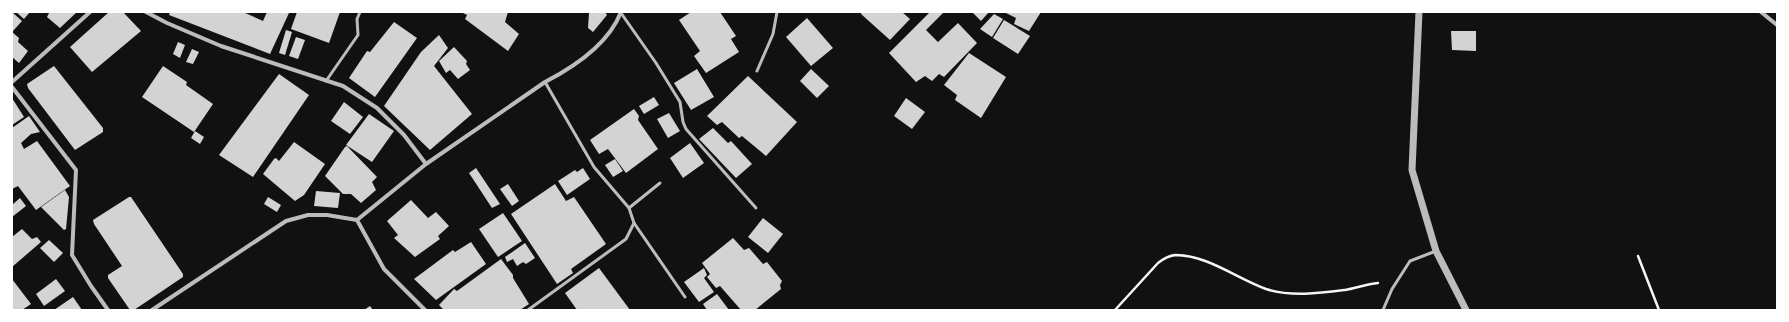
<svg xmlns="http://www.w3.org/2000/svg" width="1789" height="322" viewBox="0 0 1789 322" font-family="'Source Sans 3',sans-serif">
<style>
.building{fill:#d3d3d3}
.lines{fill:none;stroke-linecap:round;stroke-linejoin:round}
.path{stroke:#f5f5f5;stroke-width:2.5}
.service{stroke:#bcbcbc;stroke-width:3}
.minor{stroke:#bcbcbc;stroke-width:4}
.tertiary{stroke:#bcbcbc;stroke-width:7}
</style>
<rect width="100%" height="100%" fill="#111"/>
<g class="building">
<path d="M12 12 22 21 13 31 12 30Z"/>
<path d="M16 12H30L24 19Z"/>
<path d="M48 12H77L60 28 47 17 49 13Z"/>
<path d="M109 12H123L141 31 92 72 70 47Z"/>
<path d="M170 12H243L263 21 267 12H288L289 13 270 54 169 15Z"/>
<path d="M297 12H340L329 43 291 29Z"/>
<path d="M461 12H508L505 22 519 34 508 51 465 19 467 15Z"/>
<path d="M605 12 607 15 593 32 588 28 589 13Z"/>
<path d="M691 12H720L736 36 731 39 739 52 706 73 694 56 700 51 679 20Z"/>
<path d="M862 12H902L910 19 890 40 861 14Z"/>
<path d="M930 12H944L926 30 938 42 958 23 977 43 944 77 939 74 932 81 925 76 916 82 889 53Z"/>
<path d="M972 12H989L981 21Z"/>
<path d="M1004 12H1041L1029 31 1014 24 1016 18Z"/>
<path d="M994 14 1003 19 992 37 980 29Z"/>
<path d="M807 18 833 48 811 66 786 37Z"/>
<path d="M1004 20 1030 36 1018 54 993 38Z"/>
<path d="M394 22 417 38 375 97 349 78 367 51 370 52Z"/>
<path d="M286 30 292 32 285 55 279 53Z"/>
<path d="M1451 31H1476V51L1452 50Z"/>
<path d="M12 32 19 38 18 42 28 51 19 63 12 57Z"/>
<path d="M439 35 448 48 434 66 472 114 430 150 384 106 421 52Z"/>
<path d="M296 37 305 40 298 59 289 56Z"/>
<path d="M178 42 185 45 180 58 173 54Z"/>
<path d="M454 47 467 61 466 64 470 70 458 79 450 70 446 73 439 61Z"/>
<path d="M192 49 199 52 193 64 186 62Z"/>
<path d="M969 53 1006 77 981 118 955 100 957 95 944 85Z"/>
<path d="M54 66 103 128V132L75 150 28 88 27 84Z"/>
<path d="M163 66 187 82 186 85 213 104 194 132 142 97Z"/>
<path d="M697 69 714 97 691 110 674 83Z"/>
<path d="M811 69 829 86 817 98 800 81Z"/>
<path d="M279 74 309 95 253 177 219 155Z"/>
<path d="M748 76 797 122 766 156 742 136 739 138 722 122 717 125 707 116Z"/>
<path d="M654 97 659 105 644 114 639 106Z"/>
<path d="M12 98 24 117 12 125Z"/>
<path d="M906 98 925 112 912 129 894 116Z"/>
<path d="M344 102 363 117 350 134 331 121Z"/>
<path d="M634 109 639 116 638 120 658 149 626 173 608 149 599 154 590 140Z"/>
<path d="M669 113 680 131 668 138 657 119Z"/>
<path d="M369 114 394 131 372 162 346 145Z"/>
<path d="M29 116 40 132 31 134 21 143 24 149 37 141 70 186 36 210 18 186 12 189V128Z"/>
<path d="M713 128 728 143 731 141 752 164 736 178 699 139Z"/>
<path d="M195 131 204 137 200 144 191 138Z"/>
<path d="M294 142 325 164 304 195 295 201 263 174 274 159 276 158 279 161Z"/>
<path d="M690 143 704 163 683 178 670 158Z"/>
<path d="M347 146 377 177 372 182 376 190 361 203 351 194H343L325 176 345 147Z"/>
<path d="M615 159 623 171 613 177 605 165Z"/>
<path d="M476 168 500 204 492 208 469 173Z"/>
<path d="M583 168 590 179 567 195 558 181 575 170 577 172Z"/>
<path d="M508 184 519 201 512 206 500 189Z"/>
<path d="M555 184 566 201 574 197 606 244 571 269 573 273 557 284 511 214Z"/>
<path d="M65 190 69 197 66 229 64 230 41 207Z"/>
<path d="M316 191 340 193 338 208 314 206Z"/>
<path d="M129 197H131L183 274V277L134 310H130L108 278V275L122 266 94 224 93 220Z"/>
<path d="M268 197 281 205 277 212 264 204Z"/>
<path d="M20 198 26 206 12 217V205Z"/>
<path d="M411 200 428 218 436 212 449 226 438 236 440 239 415 257 394 238 398 235 387 221Z"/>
<path d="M503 213 522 241 498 257 479 229Z"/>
<path d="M763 218 783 234 768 253 748 237Z"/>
<path d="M22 229 32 239 37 237 41 242 12 267V237Z"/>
<path d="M733 238 744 250 749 248 763 264 767 262 782 281 780 285 781 289 755 310H741L720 286 716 288 707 277 710 274 702 263Z"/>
<path d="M49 240 63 253 54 262 40 248Z"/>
<path d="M471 242 486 264 436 300 414 279 453 250 455 252Z"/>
<path d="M525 243 535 258 526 264 523 262 517 266 513 259 507 262 505 257Z"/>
<path d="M501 259 513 275V278L529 304 520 310H444L439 305 454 289 457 291Z"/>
<path d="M599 268 630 310H577L565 293Z"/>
<path d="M704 268 707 275 704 278 714 292 699 302 684 282Z"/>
<path d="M12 279 31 304 22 310H12Z"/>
<path d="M56 279 65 291 44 306 36 294Z"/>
<path d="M717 294 729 310H707L703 304Z"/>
<path d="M73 297 82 310H54Z"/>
<path d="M370 306 373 310H364Z"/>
</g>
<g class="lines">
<g class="path">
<path d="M1638 256 1659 310"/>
<path d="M1115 310 1158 263C1163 259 1168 256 1175 255 1207 255 1236 278 1266 289 1290 297 1321 293 1345 290 1356 288 1367 284 1378 283"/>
</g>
<g class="service">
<path d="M621 13 656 63 680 102 683 122 686 129 756 208"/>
<path d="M757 71 773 34 777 12"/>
<path d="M326 81 358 35 357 19 360 12"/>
<path d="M629 208 660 183"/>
<path d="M634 223 685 297"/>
<path d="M528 310 626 239 634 223 629 208 594 167 545 82"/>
<path d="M1383 310 1392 289 1410 261 1436 251"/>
</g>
<g class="minor">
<path d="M146 12 167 23 221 46 343 86 377 108 404 135 426 164"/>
<path d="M1761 12 1777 25"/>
<path d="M12 82 90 12"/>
<path d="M12 87 76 170 72 255 91 286 108 310"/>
<path d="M357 220 384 269 425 310"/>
<path d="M152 310 286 221 308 215H327L357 220 426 164 545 82C574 67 609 43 621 12"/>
</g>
<path class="tertiary" d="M1419 12 1412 170 1436 251 1466 310"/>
</g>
<rect width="1789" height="322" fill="none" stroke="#ffffff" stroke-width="26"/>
</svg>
